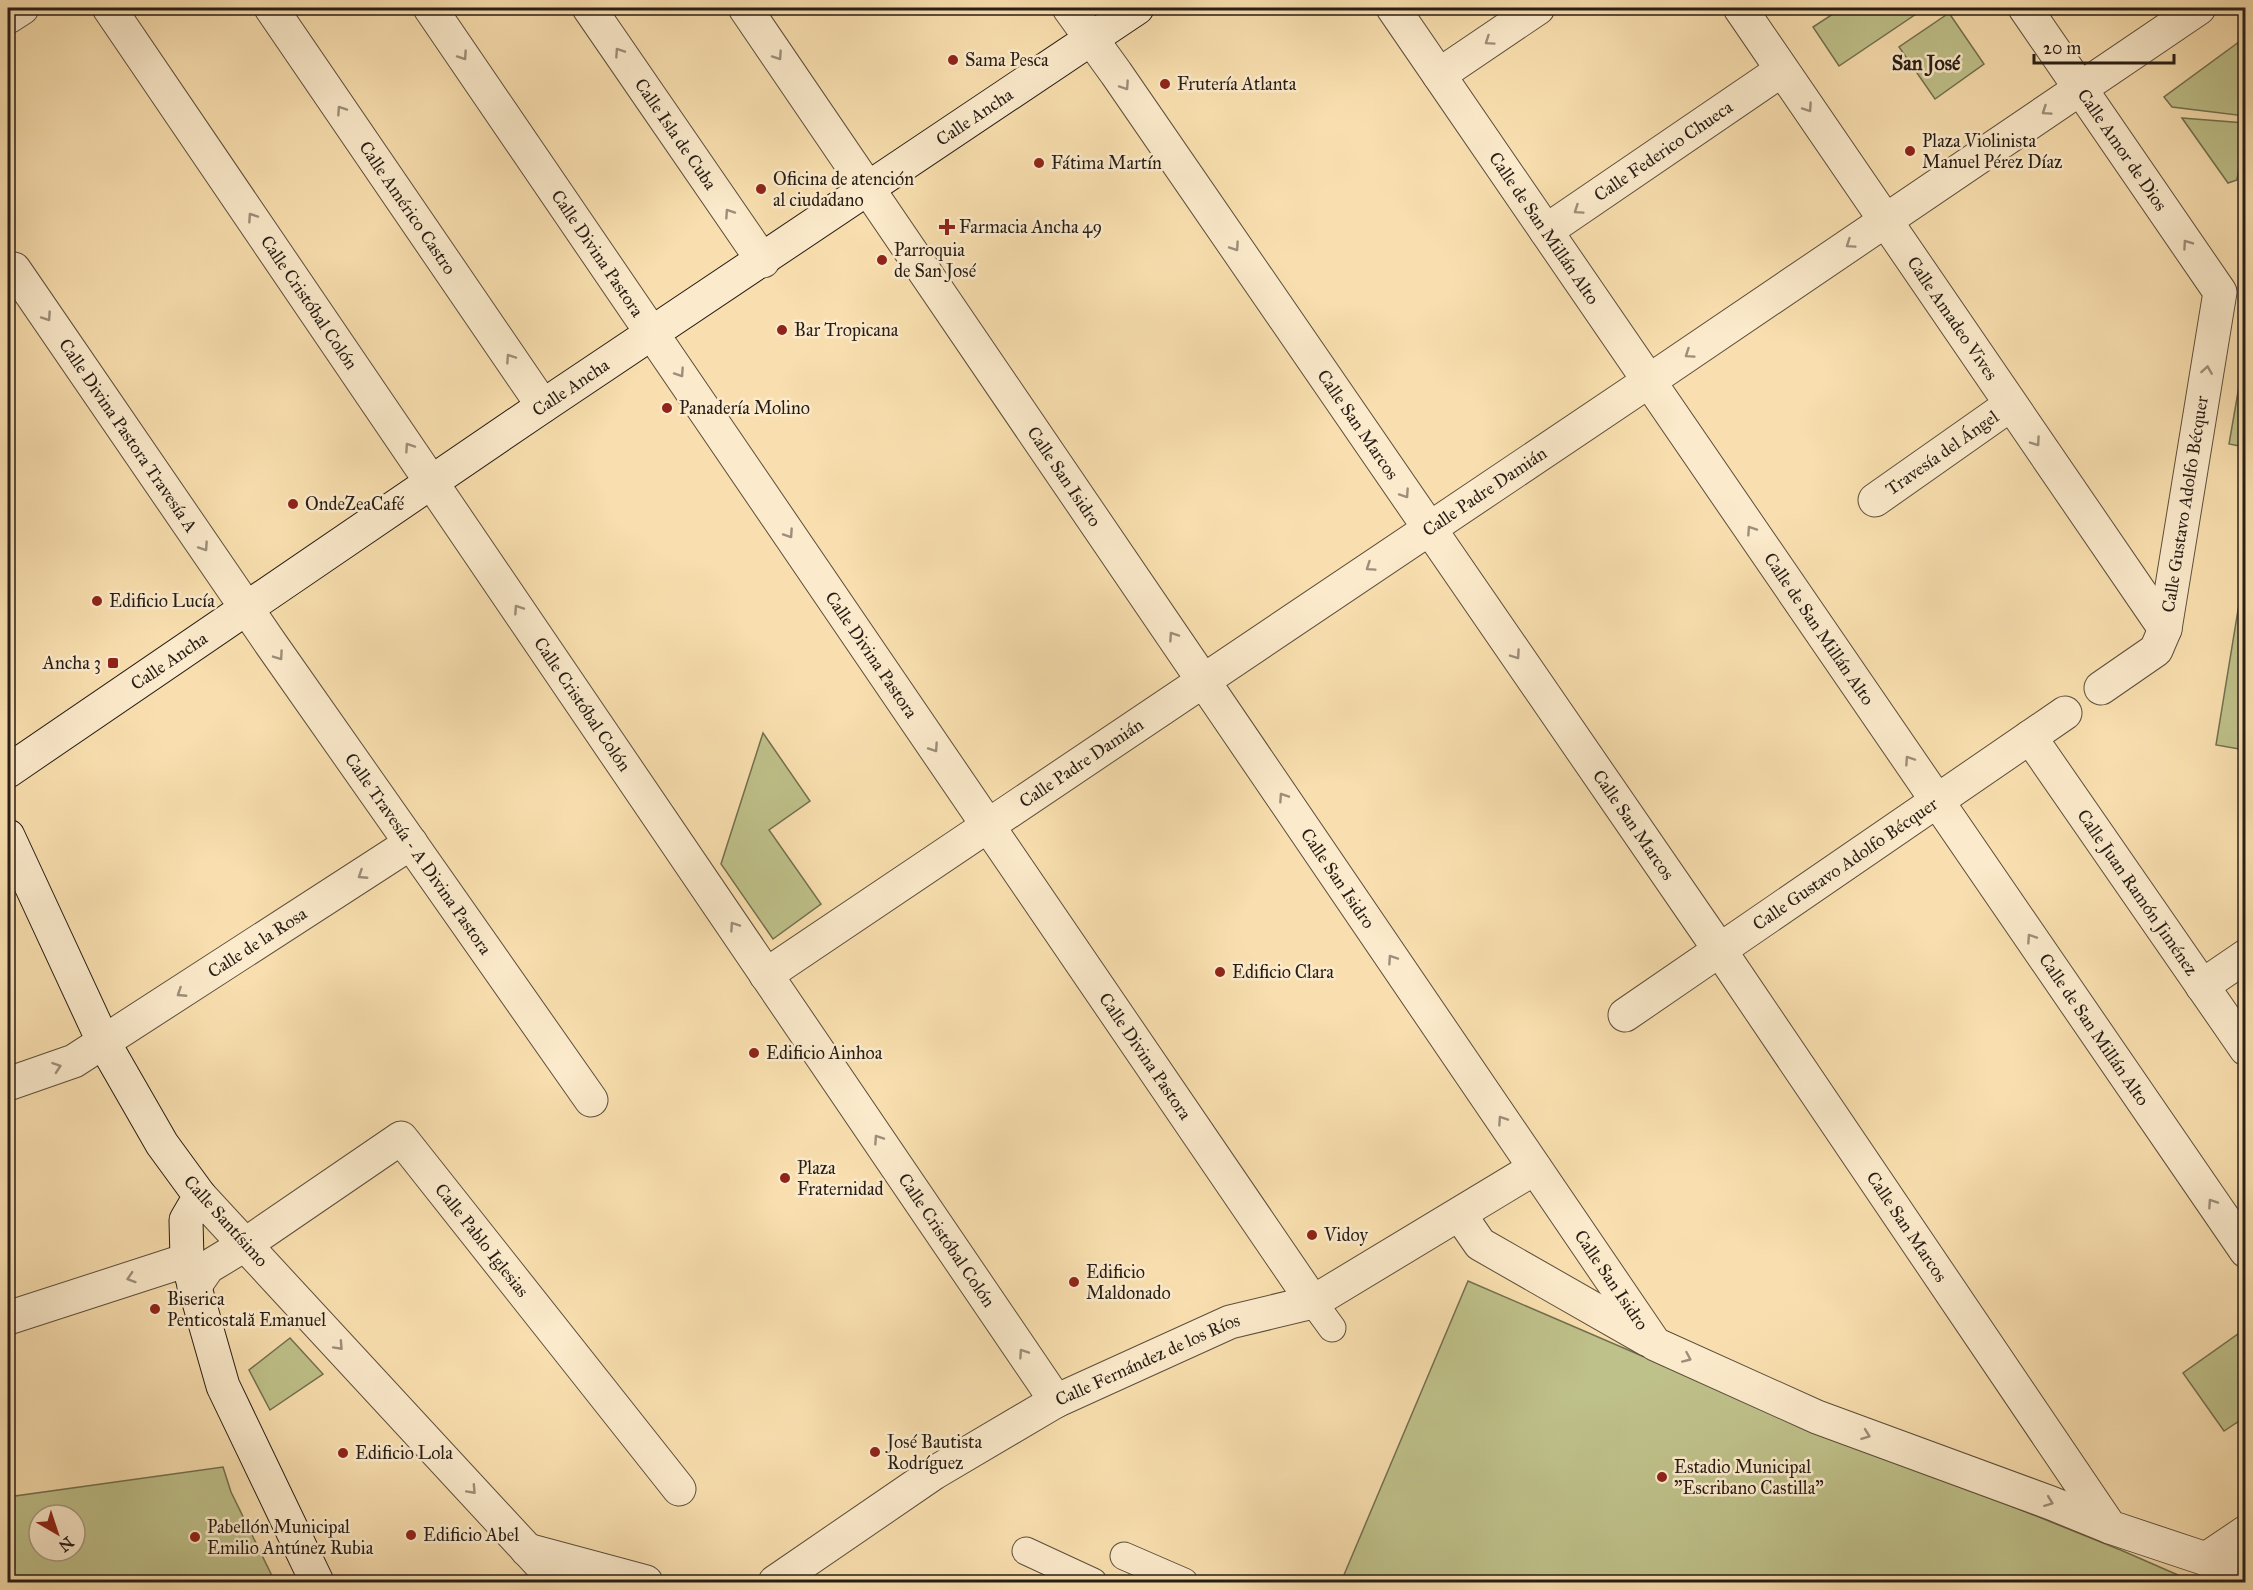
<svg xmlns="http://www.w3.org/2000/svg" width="2253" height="1590" viewBox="0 0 2253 1590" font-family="'IM FELL Great Primer',serif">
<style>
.green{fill:#bfc18a;stroke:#736f50;stroke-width:1.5;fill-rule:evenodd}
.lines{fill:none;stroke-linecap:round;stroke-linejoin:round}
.service-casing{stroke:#5c4e3c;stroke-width:29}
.minor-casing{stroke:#5c4e3c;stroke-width:35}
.secondary-casing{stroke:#271d16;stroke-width:35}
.service{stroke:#fbeacb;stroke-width:27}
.minor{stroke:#fbeacb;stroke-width:33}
.secondary{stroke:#fbeacb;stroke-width:33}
.oneway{stroke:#9c8e7a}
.poi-dot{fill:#8f2418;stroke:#fbeacb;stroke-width:2}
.labels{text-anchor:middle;stroke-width:5;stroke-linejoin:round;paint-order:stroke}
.poi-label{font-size:18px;fill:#271d16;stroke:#fbeacb;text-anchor:start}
.street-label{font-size:18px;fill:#271d16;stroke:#fbeacb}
.neighbourhood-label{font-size:20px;font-weight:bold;fill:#271d16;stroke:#fbeacb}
</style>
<rect width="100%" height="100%" fill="#f9dfaf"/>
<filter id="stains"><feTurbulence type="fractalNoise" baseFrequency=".00333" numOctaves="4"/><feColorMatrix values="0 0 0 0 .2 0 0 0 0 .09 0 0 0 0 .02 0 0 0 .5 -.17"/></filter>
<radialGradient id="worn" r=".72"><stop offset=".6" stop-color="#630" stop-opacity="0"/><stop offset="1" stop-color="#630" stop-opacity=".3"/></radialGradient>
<g class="green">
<path d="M1842 8H1925L1839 66 1813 27Z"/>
<path d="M1949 13 1984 64 1935 99 1899 47Z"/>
<path d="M2243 39H2246L2245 116 2172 107 2164 97Z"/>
<path d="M2182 118 2245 123 2237 180 2228 183Z"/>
<path d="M2243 363H2246L2245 447 2229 444Z"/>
<path d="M2245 567 2246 750H2245L2216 745Z"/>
<path d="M763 733 810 801 769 830 821 904 773 939 721 864Z"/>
<path d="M1468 1281 1684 1374 2123 1551 2194 1582H1341Z"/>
<path d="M2245 1329V1417L2224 1431 2183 1373Z"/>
<path d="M290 1338 323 1374 270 1410 249 1370Z"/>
<path d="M223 1467 231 1492 275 1582H8V1497ZM39 1515H75V1551H39Z"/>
</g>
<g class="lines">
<defs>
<g id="service">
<path d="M1313 1302 1332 1328"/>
<path d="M1026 1551 1093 1582"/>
<path d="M1124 1556 1184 1582"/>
</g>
<g id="minor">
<path id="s1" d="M109 8 1056 1401"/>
<path id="s2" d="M271 8 543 406"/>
<path id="s3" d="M430 8 1313 1302"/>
<path id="s4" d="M589 8 763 261"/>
<path id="s5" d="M745 8 1655 1344 1817 1417 2051 1503 2110 1527"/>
<path id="s6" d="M1069 8 1116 73 1719 949 2110 1527 2206 1559 2246 1575"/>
<path id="s7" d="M1393 8 2246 1251"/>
<path id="s8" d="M1740 8 2165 629"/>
<path id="s9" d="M2025 8 2220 292 2165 629 2156 650 2101 688"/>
<path d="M8 17 22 8"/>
<path d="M1439 75 1538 8"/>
<path id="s10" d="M1546 231 1782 70"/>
<path id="s11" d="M8 268 14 269 271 644 591 1100"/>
<path id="s12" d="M1875 500 2010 405"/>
<path id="s13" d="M2030 737 2246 1049"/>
<path id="s14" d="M766 975 1649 381 2199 8"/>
<path d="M2202 986 2246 956"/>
<path id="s15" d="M1625 1015 2065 713"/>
<path id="s16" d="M8 1084 74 1061 411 843"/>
<path d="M200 1196 557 1582"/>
<path d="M1460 1215 1480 1244 1648 1340"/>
<path id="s17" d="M194 1287 208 1267 246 1244 401 1138 679 1489"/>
<path d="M8 1318 187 1260"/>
<path d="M527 1550 646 1582"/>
<path d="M2206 1559 2246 1532"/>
<path id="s18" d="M775 1582 934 1473 1056 1401 1230 1322 1313 1302 1535 1168"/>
</g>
<g id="secondary">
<path id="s19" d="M8 771 543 406 1137 8"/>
<path d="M8 836 104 1043 162 1144 200 1196 186 1220 187 1260 223 1386 317 1582"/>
</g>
</defs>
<use href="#service" class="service-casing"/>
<use href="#minor" class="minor-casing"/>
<use href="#secondary" class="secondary-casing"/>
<use href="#service" class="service"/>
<use href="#minor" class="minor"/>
<use href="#secondary" class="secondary"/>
</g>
<defs><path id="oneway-chevron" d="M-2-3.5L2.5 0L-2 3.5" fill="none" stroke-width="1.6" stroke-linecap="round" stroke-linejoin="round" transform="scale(1.5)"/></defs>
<g class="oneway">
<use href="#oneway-chevron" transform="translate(1489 41) rotate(146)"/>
<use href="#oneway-chevron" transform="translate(619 52) rotate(-124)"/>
<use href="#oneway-chevron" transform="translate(463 56) rotate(56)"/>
<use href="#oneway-chevron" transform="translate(778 56) rotate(56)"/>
<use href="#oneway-chevron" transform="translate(1125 86) rotate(56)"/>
<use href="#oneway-chevron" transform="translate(1808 108) rotate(56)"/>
<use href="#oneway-chevron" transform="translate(341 110) rotate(-124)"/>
<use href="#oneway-chevron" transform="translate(2046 111) rotate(146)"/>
<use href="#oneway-chevron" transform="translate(1578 210) rotate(146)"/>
<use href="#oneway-chevron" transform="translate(729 213) rotate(-124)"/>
<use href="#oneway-chevron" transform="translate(252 217) rotate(-124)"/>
<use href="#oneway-chevron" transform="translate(1850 244) rotate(146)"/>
<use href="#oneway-chevron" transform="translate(2187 244) rotate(-125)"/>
<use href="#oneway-chevron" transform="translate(1235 247) rotate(56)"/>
<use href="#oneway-chevron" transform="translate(47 317) rotate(56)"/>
<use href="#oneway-chevron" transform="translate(1689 354) rotate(146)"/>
<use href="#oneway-chevron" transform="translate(510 358) rotate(-124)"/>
<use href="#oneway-chevron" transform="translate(2207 370) rotate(-81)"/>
<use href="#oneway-chevron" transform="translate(680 373) rotate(56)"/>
<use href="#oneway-chevron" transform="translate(2036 442) rotate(55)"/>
<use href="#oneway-chevron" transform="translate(409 447) rotate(-124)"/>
<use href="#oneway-chevron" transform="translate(1405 494) rotate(56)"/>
<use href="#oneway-chevron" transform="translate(1751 530) rotate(-124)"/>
<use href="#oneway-chevron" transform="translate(789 534) rotate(56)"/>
<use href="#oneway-chevron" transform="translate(204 547) rotate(56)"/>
<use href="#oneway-chevron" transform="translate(1370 567) rotate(146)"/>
<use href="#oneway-chevron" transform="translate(518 609) rotate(-124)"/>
<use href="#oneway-chevron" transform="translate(1173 636) rotate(-124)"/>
<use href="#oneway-chevron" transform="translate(1516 655) rotate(55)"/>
<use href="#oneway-chevron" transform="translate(279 656) rotate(55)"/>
<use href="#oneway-chevron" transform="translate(934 748) rotate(56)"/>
<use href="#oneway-chevron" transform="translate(1909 760) rotate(-124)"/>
<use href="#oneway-chevron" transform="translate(1283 797) rotate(-124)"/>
<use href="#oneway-chevron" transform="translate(362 875) rotate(147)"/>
<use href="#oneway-chevron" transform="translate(734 926) rotate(-124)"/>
<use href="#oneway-chevron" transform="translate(2031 938) rotate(-124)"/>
<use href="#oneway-chevron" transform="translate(1392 959) rotate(-124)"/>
<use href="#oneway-chevron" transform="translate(181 993) rotate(147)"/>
<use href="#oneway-chevron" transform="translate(57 1067) rotate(-19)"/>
<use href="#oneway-chevron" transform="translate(1502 1120) rotate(-124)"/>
<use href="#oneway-chevron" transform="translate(878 1139) rotate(-124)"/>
<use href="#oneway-chevron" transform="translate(2212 1203) rotate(-124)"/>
<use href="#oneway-chevron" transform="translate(131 1278) rotate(162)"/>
<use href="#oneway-chevron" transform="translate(339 1346) rotate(47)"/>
<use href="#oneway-chevron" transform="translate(1023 1353) rotate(-124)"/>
<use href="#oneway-chevron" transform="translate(1687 1358) rotate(24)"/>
<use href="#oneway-chevron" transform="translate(1866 1435) rotate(20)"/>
<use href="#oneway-chevron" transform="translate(472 1490) rotate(47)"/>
<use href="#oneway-chevron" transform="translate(2049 1502) rotate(21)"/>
</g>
<g class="poi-dot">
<circle cx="953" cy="60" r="6"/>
<circle cx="1165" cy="84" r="6"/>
<circle cx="1910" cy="151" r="6"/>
<circle cx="1039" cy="163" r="6"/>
<circle cx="761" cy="189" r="6"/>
<path d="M944 218h6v6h6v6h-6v6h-6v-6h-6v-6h6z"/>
<circle cx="882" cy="260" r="6"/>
<circle cx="782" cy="330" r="6"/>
<circle cx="667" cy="408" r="6"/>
<circle cx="293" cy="504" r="6"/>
<circle cx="97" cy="601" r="6"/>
<rect x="107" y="657" width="12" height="12" rx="3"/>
<circle cx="1220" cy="972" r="6"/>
<circle cx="754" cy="1053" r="6"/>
<circle cx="785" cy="1178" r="6"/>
<circle cx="1312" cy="1235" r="6"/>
<circle cx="1074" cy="1282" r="6"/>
<circle cx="155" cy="1309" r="6"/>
<circle cx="875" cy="1452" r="6"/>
<circle cx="343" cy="1453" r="6"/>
<circle cx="1662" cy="1477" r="6"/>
<circle cx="411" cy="1535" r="6"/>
<circle cx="195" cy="1537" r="6"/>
</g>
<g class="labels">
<g class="poi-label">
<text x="965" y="66">Sama Pesca</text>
<text x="1177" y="90">Frutería Atlanta</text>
<text x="1922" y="147">Plaza Violinista<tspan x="1922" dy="21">Manuel Pérez Díaz</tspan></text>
<text x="1051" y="169">Fátima Martín</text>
<text x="773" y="185">Oficina de atención<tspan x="773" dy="21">al ciudadano</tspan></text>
<text x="959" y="233">Farmacia Ancha 49</text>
<text x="894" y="256">Parroquia<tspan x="894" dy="21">de San José</tspan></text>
<text x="794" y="336">Bar Tropicana</text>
<text x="679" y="414">Panadería Molino</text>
<text x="305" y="510">OndeZeaCafé</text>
<text x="109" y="607">Edificio Lucía</text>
<text x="101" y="669" text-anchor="end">Ancha 3</text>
<text x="1232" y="978">Edificio Clara</text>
<text x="766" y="1059">Edificio Ainhoa</text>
<text x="797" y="1174">Plaza<tspan x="797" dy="21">Fraternidad</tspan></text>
<text x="1324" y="1241">Vidoy</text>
<text x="1086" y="1278">Edificio<tspan x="1086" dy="21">Maldonado</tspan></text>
<text x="167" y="1305">Biserica<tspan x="167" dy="21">Penticostală Emanuel</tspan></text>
<text x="887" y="1448">José Bautista<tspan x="887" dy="21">Rodríguez</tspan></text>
<text x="355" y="1459">Edificio Lola</text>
<text x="1674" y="1473">Estadio Municipal<tspan x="1674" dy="21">"Escribano Castilla"</tspan></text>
<text x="207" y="1533">Pabellón Municipal<tspan x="207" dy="21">Emilio Antúnez Rubia</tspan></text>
<text x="423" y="1541">Edificio Abel</text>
</g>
<g class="street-label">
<text dy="6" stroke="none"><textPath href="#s19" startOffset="1167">Calle Ancha</textPath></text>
<text dy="6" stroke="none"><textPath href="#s4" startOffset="153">Calle Isla de Cuba</textPath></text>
<text dy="6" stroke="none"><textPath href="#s9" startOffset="172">Calle Amor de Dios</textPath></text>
<text dy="6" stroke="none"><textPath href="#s10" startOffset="142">Calle Federico Chueca</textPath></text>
<text dy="6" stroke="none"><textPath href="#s2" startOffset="242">Calle Américo Castro</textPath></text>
<text dy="6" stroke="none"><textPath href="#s7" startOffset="267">Calle de San Millán Alto</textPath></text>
<text dy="6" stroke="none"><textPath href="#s3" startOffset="297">Calle Divina Pastora</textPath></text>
<text dy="6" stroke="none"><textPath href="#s1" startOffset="356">Calle Cristóbal Colón</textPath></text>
<text dy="6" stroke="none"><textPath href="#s8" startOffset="376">Calle Amadeo Vives</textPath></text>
<text dy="6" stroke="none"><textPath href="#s19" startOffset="681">Calle Ancha</textPath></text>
<text dy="6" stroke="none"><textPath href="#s6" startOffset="507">Calle San Marcos</textPath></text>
<text dy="6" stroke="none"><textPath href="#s11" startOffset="208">Calle Divina Pastora Travesía A</textPath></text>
<text dy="6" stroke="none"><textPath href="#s12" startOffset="82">Travesía del Ángel</textPath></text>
<text dy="6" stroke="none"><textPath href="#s5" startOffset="567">Calle San Isidro</textPath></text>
<text dy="6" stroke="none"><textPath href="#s14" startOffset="866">Calle Padre Damián</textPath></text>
<text transform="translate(2185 504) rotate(-81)" y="6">Calle Gustavo Adolfo Bécquer</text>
<text dy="6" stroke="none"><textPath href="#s7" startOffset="753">Calle de San Millán Alto</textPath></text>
<text dy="6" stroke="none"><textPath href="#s3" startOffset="783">Calle Divina Pastora</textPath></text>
<text dy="6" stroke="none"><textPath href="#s19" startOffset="195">Calle Ancha</textPath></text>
<text dy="6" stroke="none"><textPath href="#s1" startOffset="842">Calle Cristóbal Colón</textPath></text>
<text dy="6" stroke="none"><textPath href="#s14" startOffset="380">Calle Padre Damián</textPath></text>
<text dy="6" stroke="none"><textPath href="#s6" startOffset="993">Calle San Marcos</textPath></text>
<text dy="6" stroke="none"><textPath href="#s11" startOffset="717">Calle Travesía - A Divina Pastora</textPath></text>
<text dy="6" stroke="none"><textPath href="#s15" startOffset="267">Calle Gustavo Adolfo Bécquer</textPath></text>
<text dy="6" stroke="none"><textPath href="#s5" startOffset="1053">Calle San Isidro</textPath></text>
<text dy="6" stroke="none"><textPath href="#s13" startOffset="189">Calle Juan Ramón Jiménez</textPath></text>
<text dy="6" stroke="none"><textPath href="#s16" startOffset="288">Calle de la Rosa</textPath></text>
<text dy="6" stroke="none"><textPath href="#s7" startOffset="1239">Calle de San Millán Alto</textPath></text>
<text dy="6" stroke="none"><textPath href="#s3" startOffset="1269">Calle Divina Pastora</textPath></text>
<text transform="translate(226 1221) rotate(48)" y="6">Calle Santísimo</text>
<text dy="6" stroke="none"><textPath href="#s6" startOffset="1479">Calle San Marcos</textPath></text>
<text dy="6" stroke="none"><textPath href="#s17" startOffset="387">Calle Pablo Iglesias</textPath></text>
<text dy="6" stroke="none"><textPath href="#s1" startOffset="1490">Calle Cristóbal Colón</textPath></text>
<text dy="6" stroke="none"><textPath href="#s5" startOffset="1539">Calle San Isidro</textPath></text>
<text dy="6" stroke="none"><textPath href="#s18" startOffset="435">Calle Fernández de los Ríos</textPath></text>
</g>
<g class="neighbourhood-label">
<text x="1926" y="70">San José</text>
</g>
</g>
<rect width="2253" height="1590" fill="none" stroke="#f9dfaf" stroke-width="30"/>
<rect x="9" y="9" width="2235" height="1572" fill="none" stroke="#271d16" stroke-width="3"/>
<rect x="15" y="15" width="2223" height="1560" fill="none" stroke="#271d16" stroke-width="1.5"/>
<g transform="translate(57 1533) rotate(141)"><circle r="28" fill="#fbeacb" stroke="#a69883" stroke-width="1.5"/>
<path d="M0-4.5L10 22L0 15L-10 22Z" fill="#8f2418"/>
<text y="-9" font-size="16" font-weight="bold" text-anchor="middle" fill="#271d16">N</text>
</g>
<path d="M2034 54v9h140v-9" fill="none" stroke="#271d16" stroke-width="3"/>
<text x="2043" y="54" font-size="18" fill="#271d16" stroke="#fbeacb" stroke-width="4.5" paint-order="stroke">20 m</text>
<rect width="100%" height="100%" filter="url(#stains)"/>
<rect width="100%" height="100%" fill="url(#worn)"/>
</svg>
